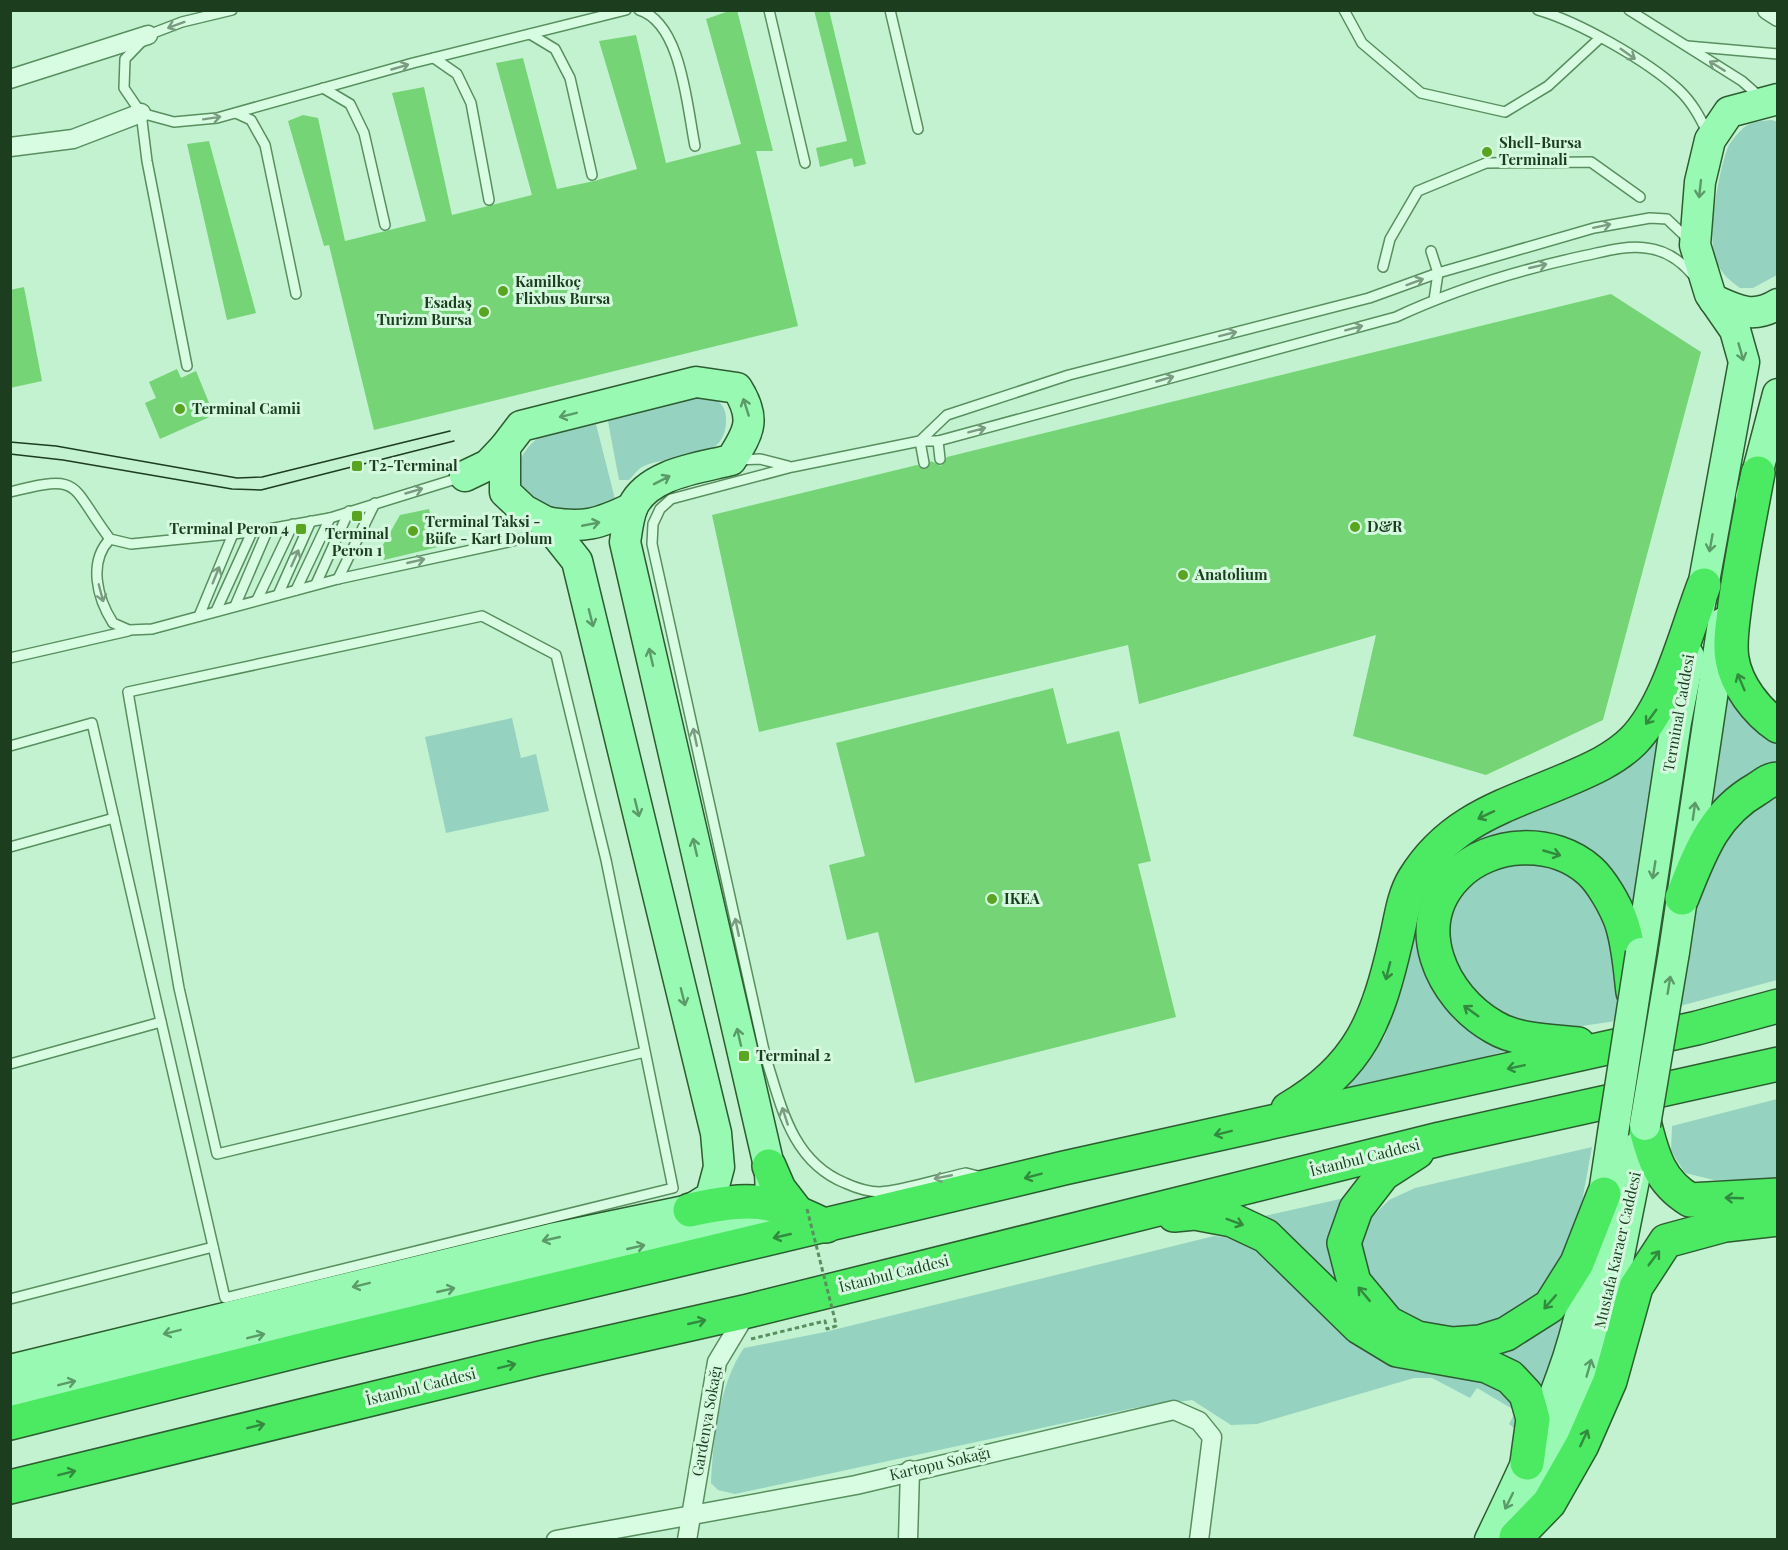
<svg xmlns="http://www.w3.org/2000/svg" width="1788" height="1550" viewBox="0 0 1788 1550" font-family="'Playfair Display',serif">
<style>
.green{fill:#96d2c0}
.building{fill:#75d475}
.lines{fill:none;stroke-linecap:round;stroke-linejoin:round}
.lane-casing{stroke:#588f5e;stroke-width:12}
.street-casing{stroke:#588f5e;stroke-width:21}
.primary-casing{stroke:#2c5c2f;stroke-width:33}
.highway-casing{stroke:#2c5c2f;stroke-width:36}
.path{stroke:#588f5e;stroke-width:3;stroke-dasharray:4.5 3;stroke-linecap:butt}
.lane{stroke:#d8fce2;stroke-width:9}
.street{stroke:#d8fce2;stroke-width:18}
.primary{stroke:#98f9b2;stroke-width:30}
.highway{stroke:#4ce963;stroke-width:33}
.tram{stroke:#1d3d1f;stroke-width:1.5}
.primary-bridge-casing{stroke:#2c5c2f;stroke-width:33;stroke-linecap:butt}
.path-bridge{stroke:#588f5e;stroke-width:3;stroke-dasharray:4.5 3;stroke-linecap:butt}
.primary-bridge{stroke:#98f9b2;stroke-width:30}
.oneway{stroke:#7a9c80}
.oneway2{stroke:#5a9b68}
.oneway3{stroke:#328a3e}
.poi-dot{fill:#59a421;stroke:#d4f9df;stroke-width:2}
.labels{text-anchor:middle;stroke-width:6;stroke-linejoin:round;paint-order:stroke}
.poi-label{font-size:15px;font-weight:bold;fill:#1d3d1f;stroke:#d4f9df;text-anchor:start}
.street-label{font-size:15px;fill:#1d3d1f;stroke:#d4f9df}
</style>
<rect width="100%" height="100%" fill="#c3f2d1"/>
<g class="green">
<path d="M1772 120 1777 122V275L1753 288H1740C1730 281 1721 273 1716 261 1706 240 1719 169 1728 147 1731 141 1740 130 1746 126 1754 121 1763 121 1772 120Z"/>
<path d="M701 393C713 397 725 402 726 417 728 467 672 452 642 467 638 469 633 476 629 480H619L607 416Z"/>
<path d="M596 424 616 503 583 517C552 508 510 503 520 461 522 453 534 440 541 436 557 429 579 428 596 424Z"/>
<path d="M1726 672 1777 742V771L1700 825Z"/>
<path d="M512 718 521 758 536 754 549 811 446 833 425 737Z"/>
<path d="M1665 726 1636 927 1621 896 1505 833 1425 927 1517 1048 1336 1098 1384 1038 1395 1008 1427 883 1468 841 1553 803Z"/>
<path d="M1777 790V980L1680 1006C1689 938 1698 862 1746 809 1754 801 1768 795 1777 790Z"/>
<path d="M1534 854 1588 887 1608 923 1621 975 1616 1021 1554 1030 1523 1027 1452 979 1444 914 1462 881Z"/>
<path d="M1777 1099V1179L1714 1180 1685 1173 1671 1151 1672 1126Z"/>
<path d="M1592 1147 1577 1229 1561 1272 1521 1317 1462 1335 1407 1323 1364 1273 1361 1241 1371 1218 1389 1200 1415 1188Z"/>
<path d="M1358 1195 1360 1307 1247 1220Z"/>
<path d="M1214 1236 1239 1239 1477 1380 1505 1393 1519 1405 1518 1431 1509 1424 1516 1411 1477 1388 1470 1398 1432 1378H1414L1257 1424 1231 1425 1192 1400 1134 1408 735 1494 718 1490 711 1483C713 1440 719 1384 744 1348L825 1332Z"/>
<path d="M1579 1287 1540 1413 1483 1357Z"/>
</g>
<g class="building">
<path d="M732 10H737L773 151H756L798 326 374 430 329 245 324 246 288 121 303 115 318 118 345 241 426 221 392 93 424 87 452 215 532 195 496 63 523 58 557 189 594 181 637 169 599 41 636 35 666 163 741 144 706 19Z"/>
<path d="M814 10H829L866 164 854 167 852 158 820 167 816 148 847 141Z"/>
<path d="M209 141 256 313 227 320 187 144Z"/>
<path d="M24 287 42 381 10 388V290Z"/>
<path d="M1611 294 1701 352 1603 720 1486 775 1353 736 1376 635 1139 704 1128 645 759 732 712 515 917 465 926 469 931 461 941 466 947 457Z"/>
<path d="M177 369 181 378 196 371 214 415 160 439 145 403 156 398 149 382Z"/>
<path d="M429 509 438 547 384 560 379 552 400 515Z"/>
<path d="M1053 688 1067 744 1119 731 1151 861 1138 864 1176 1017 915 1083 878 932 847 940 829 865 865 856 836 743Z"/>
</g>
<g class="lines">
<defs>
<g id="lane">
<path d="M232 10 182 22 148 35 125 59 124 88 141 113 174 122 217 118 413 63 626 10"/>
<path d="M639 10C682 23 687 108 695 146"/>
<path d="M769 10 805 163"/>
<path d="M890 10 918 129"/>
<path d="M1344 10 1362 43 1421 93 1505 112 1548 86 1600 38"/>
<path d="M1538 10C1579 22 1646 60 1678 89 1692 102 1700 117 1708 134"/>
<path d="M1629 10 1742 81 1760 97"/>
<path d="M530 34 555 49 570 78 592 175"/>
<path d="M1687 46 1778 54"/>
<path d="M434 58 457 74 471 103 489 200"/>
<path d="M323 88 350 104 364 133 385 225"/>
<path d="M141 113 147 161 187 366"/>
<path d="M236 113 251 120 265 145 296 294"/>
<path d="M1431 251 1438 273 1434 300"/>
<path d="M1383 267 1390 239 1418 191 1486 163 1591 162 1640 197"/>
<path d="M938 441 940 459"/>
<path d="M737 460 760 459 788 466"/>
<path d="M924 463 920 441H938L1396 317C1456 289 1519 270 1583 256 1603 252 1625 245 1646 248 1665 250 1680 260 1692 274"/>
<path d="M10 492C84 473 69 485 110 539L131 544 252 532 330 518 462 477"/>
<path d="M110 539C88 562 97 598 113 623L129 630 152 629 338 579 540 535 544 526"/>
<path d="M338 579 375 503"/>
<path d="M316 584 349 511"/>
<path d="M296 590 330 518"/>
<path d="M278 595 311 521"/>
<path d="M257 600 293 524"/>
<path d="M235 606 268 529"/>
<path d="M216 611 252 532"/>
<path d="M199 616 233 534"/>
<path d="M10 658 128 631"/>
<path d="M10 746 92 723 225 1298 673 1188 606 860 556 655 482 616 128 692 179 988 217 1154 645 1052"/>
<path d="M10 847 114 818"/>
<path d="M10 1064 161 1022"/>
<path d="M978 1176 966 1173C942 1178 902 1191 880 1192 868 1192 856 1188 845 1183 791 1161 781 1105 765 1055L652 544 653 524 660 509 671 499 792 467 920 441 947 415 1069 375 1369 298 1438 273 1594 228 1650 218 1667 219 1688 239"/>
<path d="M10 1299 213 1247"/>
</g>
<g id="street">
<path d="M1767 10 1778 17"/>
<path d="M10 79 148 35"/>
<path d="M10 147 73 139 141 113"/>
<path d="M556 1540 856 1485 1174 1410 1199 1421 1212 1437 1199 1540"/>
<path d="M687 1540 717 1362 747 1312"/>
<path d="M908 1540 910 1470"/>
</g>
<g id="primary">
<path d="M1714 300C1738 311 1754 319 1778 304"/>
<path d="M465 476 488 465 505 447"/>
<path d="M1751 497 1778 394"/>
<path d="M546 522C583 529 599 524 632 508"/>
<path d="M1699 609 1744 362 1735 330 1710 294 1695 245 1700 182 1710 140 1729 112 1778 99"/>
<path d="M1674 952 1723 623"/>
<path d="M1641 953 1676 722 1689 656"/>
<path d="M10 1370 551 1239 690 1210 711 1197 719 1167 716 1133 577 561 546 522 524 510 505 492V447L521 426 696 382 737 388C756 418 750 431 731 460 700 468 649 473 633 506 628 517 627 531 625 542L769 1166C776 1214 760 1216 719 1231L427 1294 10 1397"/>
<path d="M1519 1530 1582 1390 1613 1285 1645 1125"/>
<path d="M1490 1540C1519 1480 1547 1421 1568 1358 1591 1286 1602 1208 1613 1133"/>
</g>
<g id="highway">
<path d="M1758 473C1750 516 1741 560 1735 604 1733 622 1729 642 1732 659 1736 685 1757 712 1778 726"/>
<path d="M1682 898C1700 853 1713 814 1757 789 1763 785 1770 779 1778 779"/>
<path d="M1578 1044C1551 1041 1517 1041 1494 1027 1441 997 1408 924 1457 875 1491 841 1553 838 1590 871 1602 882 1615 905 1621 921 1629 944 1630 968 1633 992"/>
<path d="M1288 1109C1361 1067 1378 1018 1396 940 1401 920 1403 897 1414 879 1450 820 1505 806 1566 780 1590 770 1615 759 1633 741 1668 706 1686 632 1704 585"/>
<path d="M1645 1125C1653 1157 1660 1182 1690 1200L1778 1195"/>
<path d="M1417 1152 1383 1174 1356 1209 1344 1243 1354 1282 1388 1323 1417 1338 1452 1344 1480 1342 1506 1334 1550 1306 1577 1263 1604 1194"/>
<path d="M769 1166 779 1189 796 1211"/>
<path d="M690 1210C751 1196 771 1199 826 1226"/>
<path d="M1174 1215 1195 1213 1232 1220 1266 1236 1359 1327 1397 1350 1487 1366 1510 1377 1526 1394 1533 1419 1527 1463"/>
<path d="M10 1423 317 1346 1064 1168 1697 1028 1778 1006"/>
<path d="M10 1487 540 1358 748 1311 1440 1139 1778 1064"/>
<path d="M1516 1537 1549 1503 1582 1445 1610 1381 1636 1287 1666 1241 1725 1225 1778 1219"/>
</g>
</defs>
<use href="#lane" class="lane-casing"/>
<use href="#street" class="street-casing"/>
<use href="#primary" class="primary-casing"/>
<use href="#highway" class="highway-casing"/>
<path class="path" d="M751 1339 825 1321 827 1329 836 1326 835 1320"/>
<use href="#lane" class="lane"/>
<use href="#street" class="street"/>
<use href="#primary" class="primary"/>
<use href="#highway" class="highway"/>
<g class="tram">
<path d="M10 442 56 446 237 478 262 477 450 431"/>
<path d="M10 454 63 460 232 489 261 490 454 441"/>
</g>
<defs>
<g id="primary-bridge">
<path d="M1645 1125 1674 952"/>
<path d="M1613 1133 1641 953"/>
</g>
</defs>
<use href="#primary-bridge" class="primary-bridge-casing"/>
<path class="path-bridge" d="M807 1209 835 1320"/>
<use href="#primary-bridge" class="primary-bridge"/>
</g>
<defs><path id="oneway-shaft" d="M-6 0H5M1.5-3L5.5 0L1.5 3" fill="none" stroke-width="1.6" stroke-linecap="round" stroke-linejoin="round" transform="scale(1.5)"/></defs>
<g class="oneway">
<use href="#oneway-shaft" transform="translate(176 25) rotate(160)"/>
<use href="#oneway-shaft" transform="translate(1628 54) rotate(35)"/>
<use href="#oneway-shaft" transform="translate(1717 66) rotate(-148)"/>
<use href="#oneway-shaft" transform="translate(400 67) rotate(-16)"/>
<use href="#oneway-shaft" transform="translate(212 118) rotate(-9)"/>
<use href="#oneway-shaft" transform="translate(1602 226) rotate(-12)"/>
<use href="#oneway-shaft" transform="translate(1538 266) rotate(-13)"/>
<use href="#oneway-shaft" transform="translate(1415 282) rotate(-20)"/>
<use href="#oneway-shaft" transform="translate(1354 328) rotate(-15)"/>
<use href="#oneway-shaft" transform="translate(1228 334) rotate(-14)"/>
<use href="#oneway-shaft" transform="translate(1165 379) rotate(-16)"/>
<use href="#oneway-shaft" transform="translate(977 430) rotate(-15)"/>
<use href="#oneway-shaft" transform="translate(414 491) rotate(-16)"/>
<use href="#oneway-shaft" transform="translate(295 558) rotate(-66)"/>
<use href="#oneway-shaft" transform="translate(416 561) rotate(-13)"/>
<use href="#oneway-shaft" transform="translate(216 575) rotate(-68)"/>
<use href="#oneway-shaft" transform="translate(101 593) rotate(75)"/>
<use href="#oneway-shaft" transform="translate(695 737) rotate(-102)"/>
<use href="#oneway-shaft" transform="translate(737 927) rotate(-102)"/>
<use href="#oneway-shaft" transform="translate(785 1116) rotate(-108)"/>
<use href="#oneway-shaft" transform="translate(943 1177) rotate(169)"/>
</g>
<g class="oneway2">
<use href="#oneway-shaft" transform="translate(1700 189) rotate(96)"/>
<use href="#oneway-shaft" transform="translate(1741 352) rotate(74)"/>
<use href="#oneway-shaft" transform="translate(746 407) rotate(-108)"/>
<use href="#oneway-shaft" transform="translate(568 415) rotate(166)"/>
<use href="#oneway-shaft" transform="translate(662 480) rotate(-27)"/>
<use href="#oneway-shaft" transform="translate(591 524) rotate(-11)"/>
<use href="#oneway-shaft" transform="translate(1711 543) rotate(100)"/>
<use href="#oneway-shaft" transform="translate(591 618) rotate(76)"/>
<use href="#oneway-shaft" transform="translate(651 657) rotate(-103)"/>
<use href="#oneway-shaft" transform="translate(637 808) rotate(76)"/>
<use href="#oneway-shaft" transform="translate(1694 811) rotate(-82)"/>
<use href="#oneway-shaft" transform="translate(695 847) rotate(-103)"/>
<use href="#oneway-shaft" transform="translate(1654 870) rotate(99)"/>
<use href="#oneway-shaft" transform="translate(1669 985) rotate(-81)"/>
<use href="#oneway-shaft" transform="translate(683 997) rotate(76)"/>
<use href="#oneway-shaft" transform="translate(739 1037) rotate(-103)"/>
<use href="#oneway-shaft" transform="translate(551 1239) rotate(167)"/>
<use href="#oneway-shaft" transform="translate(636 1247) rotate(-13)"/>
<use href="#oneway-shaft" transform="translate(361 1285) rotate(166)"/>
<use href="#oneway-shaft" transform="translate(446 1290) rotate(-13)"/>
<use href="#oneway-shaft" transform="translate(172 1332) rotate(166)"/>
<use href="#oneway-shaft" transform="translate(256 1336) rotate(-14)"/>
<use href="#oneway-shaft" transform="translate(1589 1368) rotate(-74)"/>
<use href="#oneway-shaft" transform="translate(67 1383) rotate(-14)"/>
<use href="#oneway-shaft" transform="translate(1509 1501) rotate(116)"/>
</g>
<g class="oneway3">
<use href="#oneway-shaft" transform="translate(1741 682) rotate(-113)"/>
<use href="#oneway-shaft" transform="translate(1651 717) rotate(126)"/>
<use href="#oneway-shaft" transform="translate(1486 815) rotate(155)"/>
<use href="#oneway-shaft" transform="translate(1552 853) rotate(16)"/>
<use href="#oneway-shaft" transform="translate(1388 971) rotate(104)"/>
<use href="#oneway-shaft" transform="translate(1471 1011) rotate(-144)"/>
<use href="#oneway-shaft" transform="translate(1516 1067) rotate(168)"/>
<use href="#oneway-shaft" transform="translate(1223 1133) rotate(166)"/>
<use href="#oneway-shaft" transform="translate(1033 1176) rotate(165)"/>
<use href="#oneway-shaft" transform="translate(1734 1198) rotate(-178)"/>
<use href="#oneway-shaft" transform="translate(1235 1222) rotate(20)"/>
<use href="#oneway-shaft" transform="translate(782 1236) rotate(167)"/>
<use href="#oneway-shaft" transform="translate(1654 1258) rotate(-53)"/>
<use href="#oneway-shaft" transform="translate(1364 1294) rotate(-130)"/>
<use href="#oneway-shaft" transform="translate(1550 1302) rotate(131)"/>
<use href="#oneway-shaft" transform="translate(697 1322) rotate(-13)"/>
<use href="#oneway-shaft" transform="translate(507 1366) rotate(-14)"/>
<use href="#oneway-shaft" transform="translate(256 1426) rotate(-14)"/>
<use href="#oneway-shaft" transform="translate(1584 1438) rotate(-65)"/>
<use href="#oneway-shaft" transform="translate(67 1473) rotate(-14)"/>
</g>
<g class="poi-dot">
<circle cx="1487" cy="152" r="6"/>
<circle cx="503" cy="291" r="6"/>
<circle cx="484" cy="312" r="6"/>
<circle cx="180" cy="409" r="6"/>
<rect x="351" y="460" width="12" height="12" rx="3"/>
<rect x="351" y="510" width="12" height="12" rx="3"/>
<circle cx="1355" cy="527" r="6"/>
<rect x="295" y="523" width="12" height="12" rx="3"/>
<circle cx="413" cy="531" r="6"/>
<circle cx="1183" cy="575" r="6"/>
<circle cx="992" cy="899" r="6"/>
<rect x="738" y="1050" width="12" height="12" rx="3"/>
</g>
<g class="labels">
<g class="poi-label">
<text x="1499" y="148">Shell-Bursa<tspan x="1499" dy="17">Terminali</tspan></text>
<text x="515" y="287">Kamilkoç<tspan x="515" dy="17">Flixbus Bursa</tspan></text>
<text x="472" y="308" text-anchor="end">Esadaş<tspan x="472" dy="17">Turizm Bursa</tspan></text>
<text x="192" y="414">Terminal Camii</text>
<text x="369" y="471">T2-Terminal</text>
<text x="425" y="527">Terminal Taksi -<tspan x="425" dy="17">Büfe - Kart Dolum</tspan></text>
<text x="1367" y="532">D&amp;R</text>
<text x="289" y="534" text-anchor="end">Terminal Peron 4</text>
<text x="357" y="539" text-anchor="middle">Terminal<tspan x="357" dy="17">Peron 1</tspan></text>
<text x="1195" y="580">Anatolium</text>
<text x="1004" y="904">IKEA</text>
<text x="756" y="1061">Terminal 2</text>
</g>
<g class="street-label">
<text transform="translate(1679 713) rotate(-80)" y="5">Terminal Caddesi</text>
<text transform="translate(1365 1158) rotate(-14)" y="5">İstanbul Caddesi</text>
<text transform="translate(1618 1250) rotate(-77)" y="5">Mustafa Karaer Caddesi</text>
<text transform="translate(894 1274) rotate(-14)" y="5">İstanbul Caddesi</text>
<text transform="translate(421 1387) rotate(-14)" y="5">İstanbul Caddesi</text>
<text transform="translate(707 1421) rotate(-80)" y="5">Gardenya Sokağı</text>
<text transform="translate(940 1464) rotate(-13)" y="5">Kartopu Sokağı</text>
</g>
</g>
<rect width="1788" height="1550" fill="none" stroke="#1d3d1f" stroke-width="24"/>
</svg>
